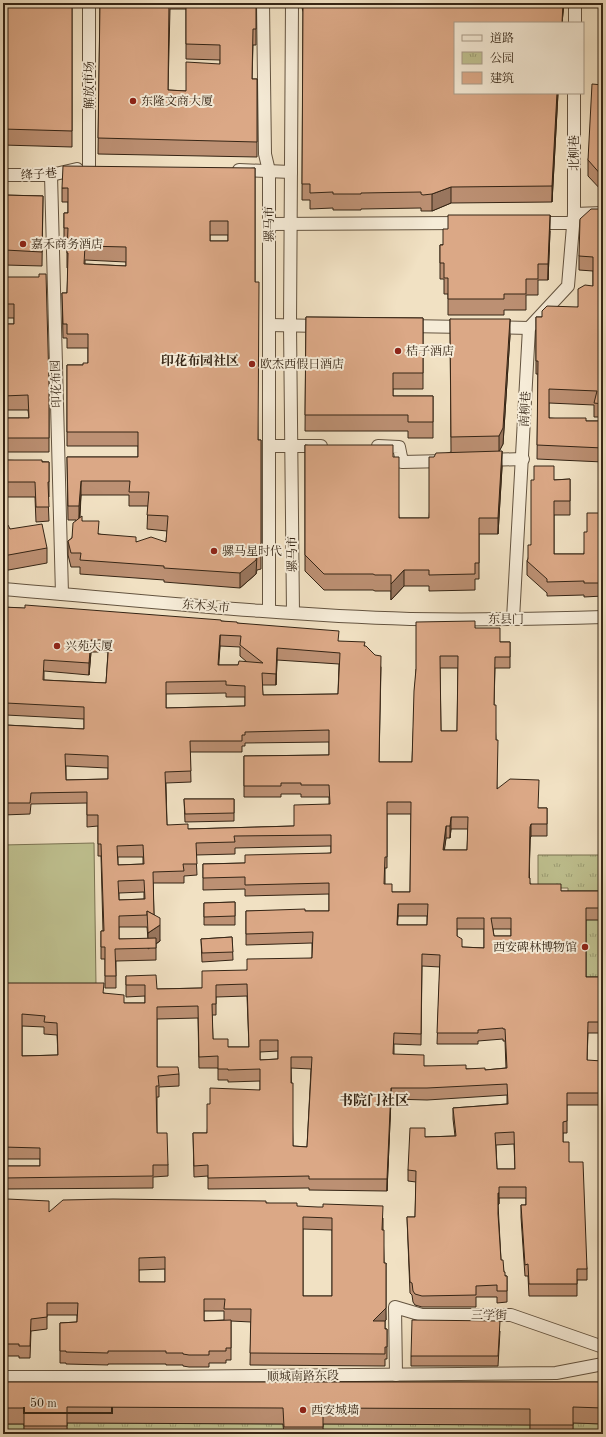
<svg xmlns="http://www.w3.org/2000/svg" width="606" height="1437" viewBox="0 0 606 1437" font-family="'Old Standard TT','Noto Serif SC',serif">
<style>
.grass{fill:#bfc190;stroke:#7a7352}
.park{fill:url(#park-tufts);stroke:#7a7352}
.lines{fill:none;stroke-linecap:round;stroke-linejoin:round}
.minor-casing{stroke:#645440;stroke-width:14}
.minor{stroke:#f6ecd8;stroke-width:12}
.wall{fill:#bc9073;stroke:#352515;fill-rule:evenodd}
.shaded-wall{fill:#99765e;stroke:#352515}
.building{fill:#dba886;stroke:#352515;fill-rule:evenodd}
.poi-dot{fill:#8f2418;stroke:#f6ecd8;stroke-width:1.5}
.labels{text-anchor:middle;stroke-width:4;stroke-linejoin:round;paint-order:stroke}
.street-label{font-size:12px;fill:#352515;stroke:#f6ecd8}
.poi-label{font-size:12px;fill:#352515;stroke:#f6ecd8;text-anchor:start}
.neighbourhood-label{font-size:13px;font-weight:bold;fill:#352515;stroke:#f6ecd8}
.quarter-label{font-size:14px;font-weight:bold;fill:#352515;stroke:#f6ecd8}
</style>
<defs>
<pattern id="park-tufts" width="24" height="20" patternUnits="userSpaceOnUse"><rect width="24" height="20" fill="#bfc190"/><path d="M3 7l-1-3M5 7V3M7 7l1-3M15 17l-1-3M17 17v-4M19 17l1-3" fill="none" stroke="#9c9d74"/></pattern>
</defs>
<rect width="100%" height="100%" fill="#f1e1c3"/>
<filter id="stains"><feTurbulence type="fractalNoise" baseFrequency=".005" numOctaves="4"/><feColorMatrix values="0 0 0 0 .2 0 0 0 0 .09 0 0 0 0 .02 0 0 0 .5 -.17"/></filter>
<radialGradient id="worn" r=".72"><stop offset=".6" stop-color="#630" stop-opacity="0"/><stop offset="1" stop-color="#630" stop-opacity=".3"/></radialGradient>
<path class="grass" d="M94 843 96 985 3 986V845Z"/>
<g class="park">
<path d="M538 855H603V1006H568V888H538Z"/>
<path d="M67 1423 283 1424 284 1434H67Z"/>
<path d="M573 1423 603 1424V1434H573Z"/>
<rect x="3" y="1424" width="21" height="10"/>
<path d="M323 1424 530 1425V1434H323Z"/>
</g>
<g class="lines">
<defs>
<g id="minor">
<path d="M263 3 265 154 269 171V611"/>
<path d="M292 3 290 325 293 613"/>
<path d="M575 23V3"/>
<path d="M89 166V3"/>
<path d="M239 170 291 172"/>
<path d="M3 175H51L77 169"/>
<path d="M51 175 62 594"/>
<path d="M574 214 603 213"/>
<path d="M534 223H573"/>
<path d="M269 224 464 223"/>
<path d="M269 325 322 326"/>
<path d="M406 326 466 327"/>
<path d="M494 327 529 328"/>
<path d="M269 446H321"/>
<path d="M378 446 399 447 402 462 446 461"/>
<path d="M486 460 523 459"/>
<path d="M3 589C138 600 274 615 410 619 474 620 539 619 603 617"/>
<path d="M513 619 529 328 568 286 574 214V93"/>
<path d="M396 1375 395 1307 422 1315H511L603 1347"/>
<path d="M3 1377H161L556 1373 603 1364"/>
</g>
</defs>
<use href="#minor" class="minor-casing"/>
<use href="#minor" class="minor"/>
</g>
<g class="wall">
<path d="M3 3H72V147L3 145Z"/>
<path d="M100 3H256V45H253L252 79H257V157L98 154ZM170 9H186V59L220 60V64L186 91 168 90Z"/>
<path d="M301 3H564L562 23H455L558 93 552 202 451 203 432 211H421V208L361 209V210H333V208L310 209V200H302L303 12Z"/>
<path d="M603 85V192L588 176V160Z"/>
<path d="M255 168V282L258 440H261V569L257 570 256 574 240 588 164 582V580L80 574V567H71L68 555V541L72 538 76 520H68L67 457H138V446H67V365H83L88 363V348H67V338H63L62 293H67L68 268H67V242H64V213H68V202H62V188ZM210 235H228V241H210ZM85 260 126 262V266L85 264ZM81 495H129V506H148L147 529 167 531 166 542H136L99 534 82 521 80 518Z"/>
<path d="M3 195 43 196 42 266 5 265 4 277 49 384V452H3V418H29L28 410H3V324H14V318H3Z"/>
<path d="M603 209V417H594V405L549 403V418L586 421H603V462L537 459 538 374H536V317H542L578 307 593 286V271L579 270V256Z"/>
<path d="M550 231 548 280H538V295H526V310H504V315H448V294H444V279H440V245Z"/>
<path d="M306 317 423 318V389H393V396H433V438H408V431H305Z"/>
<path d="M450 319 510 335 503 444 499 451 502 467 498 534H479V579H475V590L429 591V586H404L391 600V591H375L373 590H324L305 571V445L393 457 399 518H429L434 457 451 452Z"/>
<path d="M3 460 49 462V497H48L49 521 36 522 35 497H3Z"/>
<path d="M570 479V515H554V554H584L587 532 603 513V596L584 597V595L547 596V593L527 575V561L528 559 531 545 554 480Z"/>
<path d="M3 524 10 529 47 548V563L3 571Z"/>
<path d="M3 607 221 621 237 623 365 646 381 667 379 762H412L416 669 475 628 500 642H510V668H495L494 705 496 740 497 789 538 808H547V836H531L530 839 529 878 530 884 561 891H603V920H586V977H603V1033H588L587 1060 602 1072 601 1093H599V1105H567V1133H563V1142L569 1162 587 1269V1280H577V1296H529L528 1276H525L521 1217V1205H526V1198H499V1204H498L501 1260 505 1276H507V1302L497 1303V1297H476V1307H422L415 1305 413 1302 412 1295 410 1293 407 1217H415L416 1182 408 1181V1170L425 1137 455 1136 453 1119V1108L507 1104V1095L427 1100 391 1099 387 1191 309 1190V1188L208 1189V1176L194 1177 193 1133H207L210 1104 260 1090V1081L228 1082V1080H218V1068H199L198 1018 157 1019V1067L179 1074V1086L159 1087V1097H157V1133L168 1165V1176L153 1177V1188L4 1189V1188H3V1166H40V1159H3V983L104 993 124 1003H145V996L126 997V976L157 989 202 988 247 970 312 958V943L246 945V911H329V894L245 896V889L203 890V864L245 863 331 853V846L235 848V854L196 855 197 875 184 876V883H153L154 915 160 941 156 944V960L116 961V988H105V959H101V931H103L101 856H98V826L87 827V803L31 804 30 814 3 815ZM220 646 240 647V656L247 662 238 665H218ZM91 652H108L106 683 44 680V671L89 675ZM277 660 339 664 338 694 263 695 262 685H276ZM440 668H458L457 731H441ZM226 693V697H245V706L166 708V694ZM6 715 84 719V729L6 725ZM329 742V755L244 756V797H281V794H301V797H329V804L294 826 188 829 167 825 166 783 191 782 190 752H242V746H245V743ZM66 766 108 768V779L66 780ZM387 814H411L410 892H392L385 884V868H387ZM451 829H468L467 850H444L446 838H450ZM118 857H143V864L118 865ZM144 892V899L119 900V893ZM398 916H427V925H397ZM119 927H147L148 939H119ZM457 929H484V948L462 947 457 936ZM493 929H511V936H494ZM422 966 440 967 437 1044H478V1041L503 1039V1041H505L506 1068 485 1070 424 1066 394 1055V1044L421 1045ZM247 996 249 1047H228L213 1039 212 1015H216V997ZM22 1026 44 1027V1034L57 1035 58 1055 22 1056ZM278 1051V1059L260 1060V1052ZM291 1068 311 1069 307 1147 293 1146ZM514 1144 515 1169H497L496 1145Z"/>
<path d="M184 799H234V821L185 822Z"/>
<path d="M235 902V925H204V903Z"/>
<path d="M232 937 233 960 202 962 201 939Z"/>
<path d="M3 1202 49 1212 266 1203 383 1218V1230L386 1320 385 1321V1329H387V1359H385V1366L250 1365 251 1322 231 1321V1360H226V1363H209V1367H189L183 1366V1365H166V1364H108V1365L66 1364V1363H60V1323L77 1322V1315H47V1329L31 1331 30 1358H19V1356H3ZM303 1229 332 1230V1296H303ZM165 1269V1282H139V1270ZM204 1311H224V1320L204 1321Z"/>
<path d="M500 1331 498 1366H411V1356Z"/>
<path d="M3 1382H603V1424L573 1423V1434H530V1425L323 1424V1434H284L283 1424 67 1423V1434H24V1424H3Z"/>
</g>
<g class="shaded-wall">
<path d="M563 3H564L562 23Z"/>
<path d="M557 93H558L552 202V186Z"/>
<path d="M451 187V203L432 211V194Z"/>
<path d="M550 215V231L548 280V264Z"/>
<path d="M5 250V265L4 291V277Z"/>
<path d="M510 319V335L503 444 499 452V436Z"/>
<path d="M502 451V467L498 534V518Z"/>
<path d="M81 481V495L79 520V506Z"/>
<path d="M257 555 256 574 240 588V573Z"/>
<path d="M404 570V586L391 600V584Z"/>
<path d="M220 635V646L218 677V665Z"/>
<path d="M91 640V652L89 675V663Z"/>
<path d="M277 648V660L276 685V674Z"/>
<path d="M451 817V829L450 838V826Z"/>
<path d="M531 824V836L530 839 529 890 530 827Z"/>
<path d="M446 826V838L443 861V850Z"/>
<path d="M398 904V916L397 936V925Z"/>
<path d="M160 925V941L148 949V933Z"/>
<path d="M391 1088V1099L387 1191V1179Z"/>
<path d="M498 1193H499V1204L498 1205Z"/>
<path d="M386 1263V1320L373 1333V1321Z"/>
</g>
<g class="building">
<path d="M3 3H72V131L3 129Z"/>
<path d="M100 3H169L168 90 186 91V62L220 64V45L186 44V3H256V29H253L252 79H257V142L98 138Z"/>
<path d="M303 3H563L562 23H455V93H557L552 186 451 187 432 194 423 195 421 194V192L361 193V194H333V192L310 193V184H302Z"/>
<path d="M592 84 603 85V177L588 160Z"/>
<path d="M63 166 255 168V282H259L258 440H261V555H257L256 560 240 573 164 568V566L80 560 81 553H71L68 541 72 538 73 523 82 516V521H99L98 534 136 537V542L151 537 166 542 168 516 147 515 149 492H129L130 481H81L79 506H68L67 457H138V432H67V365H83V363H88V334H67V324H63L62 293H67L68 253H67L68 228H64V213H68V188H62ZM210 221H228V241H210ZM85 246 126 247V266L84 264Z"/>
<path d="M3 195 43 196 42 252 5 250 4 277H39V274H46L49 384V438H3V418H29L28 395 3 396V324H14V304H3Z"/>
<path d="M591 209H603V404L594 403 597 391 549 389V418H586V421H603V448L537 445 538 361H536V317H542V311L547 306 578 307V289L585 285 593 286V257L579 256 580 219Z"/>
<path d="M448 215H550L548 264H538V279H526V294H504V299H448V278H444V263H440V245H443V229H448Z"/>
<path d="M306 317 423 318V373H393V396H433V422H408V415H305Z"/>
<path d="M450 319H510L503 428 499 436 451 437Z"/>
<path d="M305 445H393V457H399V518H429V457H434L436 453 502 451 498 518H479V563H475V574L429 575V570H404L391 584V575H375L373 574H324L305 555Z"/>
<path d="M3 460H42V462H49V482H48L49 507H36L35 482H3Z"/>
<path d="M534 466H554V480L570 479V501H554V554H584V532H587V513H603V583H584V581L547 582V579L527 561 528 559V545H531V480H534Z"/>
<path d="M3 524 8 525 10 529 42 524 47 548 3 556Z"/>
<path d="M25 605 221 620V621L237 622V623L339 631 338 641 365 642 364 646H366L375 655 381 656 379 762H412L414 691 416 669V622L475 621V628H500V642H510V657H495L494 705H496V740H498L497 789 510 779 539 780 538 808H547V824H531L530 827 529 878H530V884H561V891H603V908H586V977H603V1022H588L587 1060 602 1061 601 1082H599V1093H567V1121L563 1122V1142H569V1162H583L587 1269H577V1284H529L528 1264 525 1265 521 1205H526V1187H499V1193H498V1214L501 1260H503L504 1272H505V1276H507V1291H497V1285L476 1286V1295L422 1296 415 1294 413 1291 412 1283 410 1282 407 1217H415L416 1171 408 1170 410 1128H425V1137L456 1136 453 1108 508 1104 507 1084 427 1088H391L387 1179H309V1176L208 1178V1165L194 1166 193 1133H207V1104H210V1088L260 1090V1069L228 1070V1069H218V1056L199 1057 198 1006 157 1007V1067H178L179 1074 158 1076 159 1086H156L157 1133H167L168 1165H153V1176L4 1178V1177H3V1166H40V1148L3 1147V983H104L103 993 124 995V1003H145V985H126V976L156 975 157 989 202 988V971L247 970V959L312 958 313 932 246 934V911L305 909V911H329V883L245 885V877L203 878V864L245 863V855L331 853V835L234 836 235 842 196 843 197 864H183L184 871 153 872 154 915 147 911V915L119 916V939L156 938V948L115 949 116 976H105V947H101V931H104L101 844H98V815H87V792L31 793 30 803H3V607L25 608ZM220 635 241 636 240 645 263 663 239 661 238 665H218ZM91 640H109L106 683 43 680 44 660 89 663ZM277 648 340 653 338 694 263 695 262 673 276 674ZM440 656H458L457 731H441ZM226 681V685L245 686V706L166 708V682ZM6 703 84 707V729L5 725ZM329 730V755L244 756V786H281V783H301V785H329L330 804 294 805V826L188 829V824L167 825 165 772 191 771 190 741H242V735H245V732ZM65 754 108 756V779L66 780ZM387 802H411L410 892H392V884H384L385 857H387ZM451 817H468L467 850H443L446 826H450ZM143 845 144 864 118 865 117 846ZM144 880 145 899 119 900 118 881ZM398 904H428L427 925H397ZM457 918H484V948L462 947V939L457 936ZM491 918H511V936H494ZM422 954 440 955 437 1033H478V1030L503 1028V1029H505L507 1068 485 1070V1068L466 1069V1065L424 1066V1055L393 1054 394 1033 421 1034ZM247 984 249 1047H228V1039H213L212 1004H216V985ZM22 1014 45 1016 44 1022 57 1023 58 1055 22 1056ZM260 1040H278V1059L260 1060ZM291 1057H312L307 1147 293 1146V1083H291ZM514 1132 515 1169H497L495 1133Z"/>
<path d="M184 799H234V813L185 814Z"/>
<path d="M235 902V916L204 917V903Z"/>
<path d="M147 911 160 918V925L148 933Z"/>
<path d="M232 937 233 952 202 953 201 939Z"/>
<path d="M7 1199 49 1201V1212L63 1200 113 1199 266 1201V1203H297V1206L318 1207H323V1204L383 1206 382 1230H384V1263H386V1308L373 1321H385V1329H387V1347H385V1354L250 1353 251 1309H224L225 1299H204V1321L231 1320V1348H226V1351H209V1355H189L183 1354V1353H166V1351H108V1353L66 1352V1351H60V1323L77 1322 78 1303H47V1317L31 1319 30 1346H19V1344H3V1202H7ZM303 1217 332 1218V1296H303ZM165 1257V1282H139V1258Z"/>
<path d="M412 1320 500 1321 498 1356H411Z"/>
<path d="M3 1382H603V1408L573 1407V1425H530V1409L323 1408V1427H284L283 1408 67 1407V1426H24V1408H3Z"/>
</g>
<g class="poi-dot">
<circle cx="133" cy="101" r="4"/>
<circle cx="23" cy="244" r="4"/>
<circle cx="398" cy="351" r="4"/>
<circle cx="252" cy="364" r="4"/>
<circle cx="214" cy="551" r="4"/>
<circle cx="57" cy="646" r="4"/>
<circle cx="585" cy="947" r="4"/>
<circle cx="303" cy="1410" r="4"/>
</g>
<g class="labels">
<g class="street-label">
<text transform="translate(89 85) rotate(-90)" y="4">解放市场</text>
<text transform="translate(574 153) rotate(-90)" y="4">北柳巷</text>
<text transform="translate(39 174) rotate(-4)" y="4">绛子巷</text>
<text transform="translate(269 224) rotate(-90)" y="4">骡马市</text>
<text transform="translate(56 384) rotate(-92)" y="4">印花布园</text>
<text transform="translate(525 409) rotate(-87)" y="4">南柳巷</text>
<text transform="translate(292 554) rotate(-90)" y="4">骡马市</text>
<text transform="translate(206 606) rotate(5)" y="4">东木头市</text>
<text x="506" y="623">东县门</text>
<text transform="translate(489 1315) rotate(1)" y="4">三学街</text>
<text transform="translate(303 1376) rotate(-1)" y="4">顺城南路东段</text>
</g>
<g class="poi-label">
<text x="141" y="105">东隆文商大厦</text>
<text x="31" y="248">嘉禾商务酒店</text>
<text x="406" y="355">桔子酒店</text>
<text x="260" y="368">欧杰西假日酒店</text>
<text x="222" y="555">骡马星时代</text>
<text x="65" y="650">兴苑大厦</text>
<text x="577" y="951" text-anchor="end">西安碑林博物馆</text>
<text x="311" y="1414">西安城墙</text>
</g>
<g class="neighbourhood-label">
<text x="200" y="365">印花布园社区</text>
</g>
<g class="quarter-label">
<text x="374" y="1105">书院门社区</text>
</g>
</g>
<rect width="606" height="1437" fill="none" stroke="#f1e1c3" stroke-width="16"/>
<rect x="4" y="4" width="598" height="1429" fill="none" stroke="#352515" stroke-width="2"/>
<rect x="8" y="8" width="590" height="1421" fill="none" stroke="#352515"/>
<rect x="454" y="22" width="130" height="72" fill="#f6ecd8" stroke="#a99c8a"/>
<rect x="462" y="35" width="20" height="6" fill="#f6ecd8" stroke="#a99c8a"/>
<text x="490" y="42" font-size="12" fill="#352515">道路</text>
<rect x="462" y="52" width="20" height="12" fill="url(#park-tufts)" stroke="#a99c8a"/>
<text x="490" y="62" font-size="12" fill="#352515">公园</text>
<rect x="462" y="72" width="20" height="12" fill="#dba886" stroke="#a99c8a"/>
<text x="490" y="82" font-size="12" fill="#352515">建筑</text>
<path d="M24 1407v6h88v-6" fill="none" stroke="#352515" stroke-width="2"/>
<text x="30" y="1407" font-size="12" fill="#352515" stroke="#f6ecd8" stroke-width="3" paint-order="stroke">50 m</text>
<rect width="100%" height="100%" filter="url(#stains)"/>
<rect width="100%" height="100%" fill="url(#worn)"/>
</svg>
